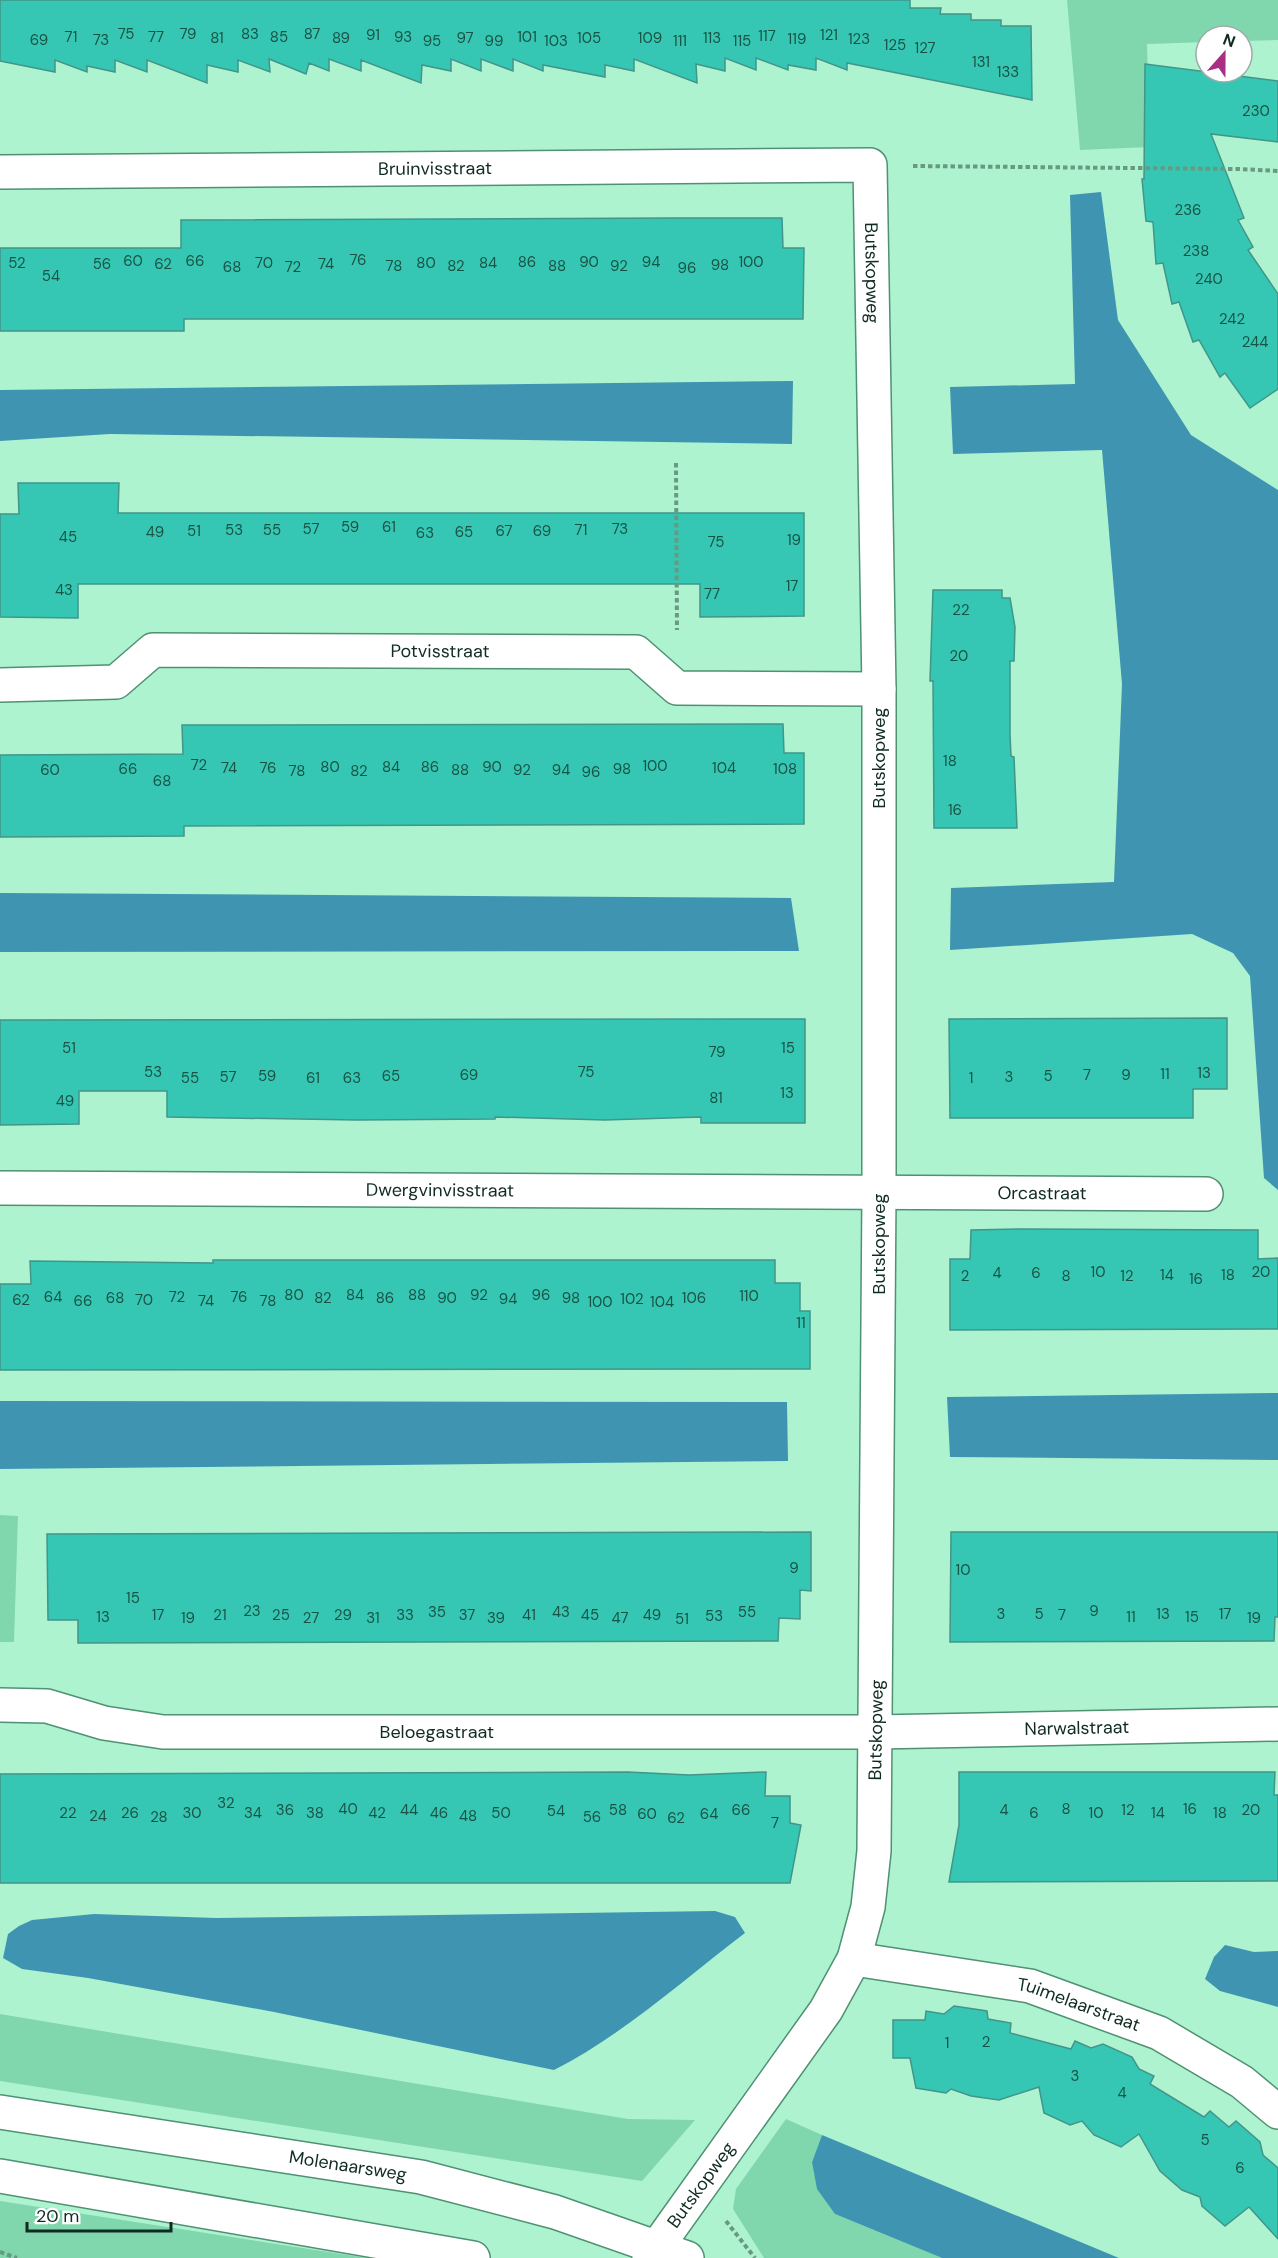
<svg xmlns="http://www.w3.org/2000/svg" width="1278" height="2258" viewBox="0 0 1278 2258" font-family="'DM Sans',sans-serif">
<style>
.green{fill:#80d7ae}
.water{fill:#3f95b1}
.building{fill:#35c7b4;stroke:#429589;stroke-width:1.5}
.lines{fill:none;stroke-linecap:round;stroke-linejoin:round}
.minor-casing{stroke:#4f9172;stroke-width:36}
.path{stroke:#679a81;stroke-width:4;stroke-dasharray:4.5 3;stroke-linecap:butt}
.minor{stroke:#fff;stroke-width:33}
.labels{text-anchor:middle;stroke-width:4.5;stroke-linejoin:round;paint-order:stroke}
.number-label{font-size:15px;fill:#195345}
.street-label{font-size:18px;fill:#102c20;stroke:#fff}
</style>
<rect width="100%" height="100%" fill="#aef3d0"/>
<g class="green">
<path d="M1067 0H1278V40L1242 41V36H1206V42L1147 44 1150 147 1080 150Z"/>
<path d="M0 1515 18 1516 14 1642H0Z"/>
<path d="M0 2014 628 2119 695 2120 642 2181 0 2081Z"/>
<path d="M786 2119 822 2135 812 2162 835 2214 942 2258H764L733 2209 736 2189Z"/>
<path d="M0 2201 367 2258H0Z"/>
</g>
<g class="water">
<path d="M1101 192 1118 320 1191 435 1278 490V1190L1264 1178 1250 976 1233 953 1192 934 950 950 951 888 1114 882 1122 684 1102 450 953 454 950 387 1075 384 1070 195Z"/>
<path d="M793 381 792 444 110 434 0 441V390Z"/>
<path d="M0 893 791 898 799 951 0 952Z"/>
<path d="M1278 1393V1460L950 1457 947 1397Z"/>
<path d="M0 1401 787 1402 788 1461 0 1469Z"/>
<path d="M715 1911 735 1917 745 1933C683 1980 623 2035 554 2070L274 2012 88 1978 22 1969 3 1958 8 1934 19 1926 32 1920 94 1914 216 1918Z"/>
<path d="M1225 1945 1254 1952 1278 1951V2007L1220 1991 1205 1979 1214 1957Z"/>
<path d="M822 2135 1119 2258H942L835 2214 817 2189 812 2162Z"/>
</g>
<g class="building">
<path d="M0 0H910V8H941L940 14H971V20H1001V26H1031L1032 100 847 63V70L816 58V70L788 65V70L756 58V70L725 58V71L696 64 697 83 634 59V71L605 65V77L543 65V71L513 59V71L481 59V71L451 59V71L422 65 421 83 361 60V71L329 59V71L309 63 306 74 269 59 270 72 238 60V72L207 65V83L147 60V72L115 60V72L87 66V72L55 60V72L0 61Z"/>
<path d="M1145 64 1278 81V142L1211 134 1244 218 1238 220 1253 247 1248 250 1278 294V389L1250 408 1225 373 1220 377 1199 340 1193 342 1179 302 1172 304 1163 263 1156 264 1153 222 1146 221 1142 179H1144Z"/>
<path d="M674 218H782L783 248H804L803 319H184V331H0V248H181V220Z"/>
<path d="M18 483H119L118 513H804V616L700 617V584H78V618L0 617V514H19Z"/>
<path d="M933 590H1002V598H1010L1015 627 1014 661H1010V734L1011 756 1014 757 1017 828H934L933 681H930Z"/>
<path d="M783 724 784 753H804V824L184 826V836L0 837V755L183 754 182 725Z"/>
<path d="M1227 1018V1089H1193V1118H950L949 1019Z"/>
<path d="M805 1019V1123H701V1117L605 1120 495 1117V1119L357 1120 167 1117V1091H79V1124L0 1125V1020Z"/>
<path d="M1020 1229 1258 1230V1259L1278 1258V1329L950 1330V1259H970L971 1230Z"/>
<path d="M213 1260H775V1283H800V1311H810V1369L0 1370V1284H31L30 1261 213 1263Z"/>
<path d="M811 1532V1591L800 1590V1619L779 1618 778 1641 78 1643V1620H48L47 1534Z"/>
<path d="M951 1532H1278V1617H1275L1274 1641 950 1642Z"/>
<path d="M628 1772 689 1775 766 1772 765 1796H790V1823L801 1825 790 1883H0V1774Z"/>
<path d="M959 1772H1275L1274 1795H1278V1881L949 1882 959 1825Z"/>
<path d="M954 2006 987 2011 988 2019 1011 2023 1010 2033 1071 2049 1075 2041 1091 2048 1103 2044 1132 2057 1139 2069 1154 2076 1150 2084 1204 2117 1210 2111 1229 2127 1236 2121 1260 2142 1263 2155 1278 2168V2239L1249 2207 1225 2226 1202 2206 1200 2197 1182 2190 1160 2171 1139 2134 1121 2147 1094 2135 1082 2121 1070 2125 1044 2113 1039 2087 999 2100 971 2096 951 2089 946 2093 916 2088 910 2058H893V2020H925L926 2011 944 2014Z"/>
</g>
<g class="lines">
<defs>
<g id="minor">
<path id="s1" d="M0 172 870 165 879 689V1191L874 1851 868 1907 854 1959 826 2010 649 2258"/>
<path id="s2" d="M0 685 116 682 153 650 636 652 677 688 879 689"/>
<path id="s3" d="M0 1188 1206 1194"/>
<path id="s4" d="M0 1705 47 1706 104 1723 163 1732H876L1278 1724"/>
<path id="s5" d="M854 1959 1030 1986 1159 2033 1242 2082 1278 2112"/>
<path id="s6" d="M0 2112 421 2177 555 2212 687 2258"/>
<path d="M0 2176 473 2258"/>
</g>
</defs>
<use href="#minor" class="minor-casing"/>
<g class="path">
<path d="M913 166 1239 169 1278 171"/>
<path d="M676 463 677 630"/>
<path d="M726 2221 755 2258"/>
<path d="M0 2252 17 2258"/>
</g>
<use href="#minor" class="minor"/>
</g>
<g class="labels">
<g class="number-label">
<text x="126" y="39">75</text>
<text x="188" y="39">79</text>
<text x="250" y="39">83</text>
<text x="312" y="39">87</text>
<text x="373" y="40">91</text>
<text x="829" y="40">121</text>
<text x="767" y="41">117</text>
<text x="71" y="42">71</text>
<text x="156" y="42">77</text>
<text x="279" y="42">85</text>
<text x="403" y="42">93</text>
<text x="527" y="42">101</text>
<text x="217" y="43">81</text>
<text x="341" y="43">89</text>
<text x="465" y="43">97</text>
<text x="589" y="43">105</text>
<text x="650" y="43">109</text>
<text x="712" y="43">113</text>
<text x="797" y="44">119</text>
<text x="859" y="44">123</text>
<text x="39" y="45">69</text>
<text x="101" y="45">73</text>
<text x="432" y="46">95</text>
<text x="494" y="46">99</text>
<text x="556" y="46">103</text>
<text x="680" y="46">111</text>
<text x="742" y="46">115</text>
<text x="895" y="50">125</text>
<text x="925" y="53">127</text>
<text x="981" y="67">131</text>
<text x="1008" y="77">133</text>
<text x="1256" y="116">230</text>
<text x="1188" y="215">236</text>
<text x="1196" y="256">238</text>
<text x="358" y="265">76</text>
<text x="133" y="266">60</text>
<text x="195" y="266">66</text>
<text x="527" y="267">86</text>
<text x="589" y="267">90</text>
<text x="651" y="267">94</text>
<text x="751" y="267">100</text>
<text x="17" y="268">52</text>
<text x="264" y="268">70</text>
<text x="426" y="268">80</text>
<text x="488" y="268">84</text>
<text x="102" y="269">56</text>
<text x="163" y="269">62</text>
<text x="326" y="269">74</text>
<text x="720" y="270">98</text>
<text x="394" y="271">78</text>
<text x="456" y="271">82</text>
<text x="557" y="271">88</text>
<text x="619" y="271">92</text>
<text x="232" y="272">68</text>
<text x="293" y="272">72</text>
<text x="687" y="273">96</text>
<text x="51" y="281">54</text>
<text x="1209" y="284">240</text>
<text x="1232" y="324">242</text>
<text x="1255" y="347">244</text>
<text x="350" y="532">59</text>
<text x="389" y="532">61</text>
<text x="311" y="534">57</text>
<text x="620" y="534">73</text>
<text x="234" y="535">53</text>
<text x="272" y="535">55</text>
<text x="581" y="535">71</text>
<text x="194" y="536">51</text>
<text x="504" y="536">67</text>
<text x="542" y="536">69</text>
<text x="155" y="537">49</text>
<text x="464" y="537">65</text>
<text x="425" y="538">63</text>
<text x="68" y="542">45</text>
<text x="794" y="545">19</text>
<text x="716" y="547">75</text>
<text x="792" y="591">17</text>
<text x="64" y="595">43</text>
<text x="712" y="599">77</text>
<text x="961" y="615">22</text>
<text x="959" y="661">20</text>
<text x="950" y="766">18</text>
<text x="199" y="770">72</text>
<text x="655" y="771">100</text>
<text x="330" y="772">80</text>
<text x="391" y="772">84</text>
<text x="430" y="772">86</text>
<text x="492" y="772">90</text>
<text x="229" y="773">74</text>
<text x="268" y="773">76</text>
<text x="724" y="773">104</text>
<text x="128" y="774">66</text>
<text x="622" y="774">98</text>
<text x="785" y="774">108</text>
<text x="50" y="775">60</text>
<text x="460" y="775">88</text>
<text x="522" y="775">92</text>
<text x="561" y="775">94</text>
<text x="297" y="776">78</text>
<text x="359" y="776">82</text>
<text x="591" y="777">96</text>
<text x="162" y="786">68</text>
<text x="955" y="815">16</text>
<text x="69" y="1053">51</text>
<text x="788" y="1053">15</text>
<text x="717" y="1057">79</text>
<text x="153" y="1077">53</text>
<text x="586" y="1077">75</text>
<text x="1204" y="1078">13</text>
<text x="1165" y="1079">11</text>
<text x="469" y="1080">69</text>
<text x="1087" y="1080">7</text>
<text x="1126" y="1080">9</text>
<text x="267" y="1081">59</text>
<text x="391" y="1081">65</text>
<text x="1048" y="1081">5</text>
<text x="228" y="1082">57</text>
<text x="1009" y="1082">3</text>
<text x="190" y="1083">55</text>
<text x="313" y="1083">61</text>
<text x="352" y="1083">63</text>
<text x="971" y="1083">1</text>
<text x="787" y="1098">13</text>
<text x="716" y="1103">81</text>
<text x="65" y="1106">49</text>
<text x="1098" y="1277">10</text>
<text x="1261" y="1277">20</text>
<text x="997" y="1278">4</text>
<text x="1036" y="1278">6</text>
<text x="1167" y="1280">14</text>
<text x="1228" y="1280">18</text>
<text x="965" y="1281">2</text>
<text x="1066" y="1281">8</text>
<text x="1127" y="1281">12</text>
<text x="1196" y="1284">16</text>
<text x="294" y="1300">80</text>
<text x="355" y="1300">84</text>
<text x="417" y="1300">88</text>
<text x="479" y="1300">92</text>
<text x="541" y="1300">96</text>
<text x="749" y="1301">110</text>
<text x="53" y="1302">64</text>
<text x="177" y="1302">72</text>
<text x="239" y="1302">76</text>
<text x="115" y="1303">68</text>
<text x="323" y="1303">82</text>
<text x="385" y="1303">86</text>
<text x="447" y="1303">90</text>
<text x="571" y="1303">98</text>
<text x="694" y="1303">106</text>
<text x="508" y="1304">94</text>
<text x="632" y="1304">102</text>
<text x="21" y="1305">62</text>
<text x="144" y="1305">70</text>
<text x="83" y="1306">66</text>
<text x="206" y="1306">74</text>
<text x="268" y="1306">78</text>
<text x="600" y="1307">100</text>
<text x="662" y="1307">104</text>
<text x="801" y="1328">11</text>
<text x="794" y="1573">9</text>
<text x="963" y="1575">10</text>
<text x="133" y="1603">15</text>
<text x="252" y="1616">23</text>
<text x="1094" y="1616">9</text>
<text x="437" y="1617">35</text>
<text x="561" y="1617">43</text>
<text x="747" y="1617">55</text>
<text x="1001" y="1619">3</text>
<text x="1039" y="1619">5</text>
<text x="1163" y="1619">13</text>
<text x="1225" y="1619">17</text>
<text x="158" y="1620">17</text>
<text x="220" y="1620">21</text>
<text x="281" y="1620">25</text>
<text x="343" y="1620">29</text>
<text x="405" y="1620">33</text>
<text x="467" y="1620">37</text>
<text x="529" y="1620">41</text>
<text x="590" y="1620">45</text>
<text x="652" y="1620">49</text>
<text x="1062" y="1620">7</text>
<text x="714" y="1621">53</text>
<text x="103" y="1622">13</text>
<text x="1131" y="1622">11</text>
<text x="1192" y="1622">15</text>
<text x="188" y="1623">19</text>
<text x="311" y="1623">27</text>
<text x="373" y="1623">31</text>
<text x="496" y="1623">39</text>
<text x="620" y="1623">47</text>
<text x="1254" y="1623">19</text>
<text x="682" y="1624">51</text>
<text x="226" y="1808">32</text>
<text x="348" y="1814">40</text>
<text x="1066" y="1814">8</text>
<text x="1190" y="1814">16</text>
<text x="285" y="1815">36</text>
<text x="409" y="1815">44</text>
<text x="618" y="1815">58</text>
<text x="741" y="1815">66</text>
<text x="1004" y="1815">4</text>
<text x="1128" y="1815">12</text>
<text x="1251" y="1815">20</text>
<text x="556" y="1816">54</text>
<text x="68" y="1818">22</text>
<text x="130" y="1818">26</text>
<text x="192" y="1818">30</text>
<text x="253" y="1818">34</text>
<text x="315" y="1818">38</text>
<text x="377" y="1818">42</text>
<text x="439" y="1818">46</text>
<text x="501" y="1818">50</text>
<text x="1034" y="1818">6</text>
<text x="1096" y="1818">10</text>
<text x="1158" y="1818">14</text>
<text x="1220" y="1818">18</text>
<text x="647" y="1819">60</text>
<text x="709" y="1819">64</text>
<text x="98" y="1821">24</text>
<text x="468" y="1821">48</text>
<text x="159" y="1822">28</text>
<text x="592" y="1822">56</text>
<text x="676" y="1823">62</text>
<text x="775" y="1828">7</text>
<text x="986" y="2047">2</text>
<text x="947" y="2048">1</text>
<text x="1075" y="2081">3</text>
<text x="1122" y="2098">4</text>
<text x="1205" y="2145">5</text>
<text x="1240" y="2173">6</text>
</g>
<g class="street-label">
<text dy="6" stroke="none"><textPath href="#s1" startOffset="435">Bruinvisstraat</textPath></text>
<text dy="6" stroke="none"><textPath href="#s1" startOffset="978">Butskopweg</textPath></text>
<text dy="6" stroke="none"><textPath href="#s2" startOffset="452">Potvisstraat</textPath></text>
<text transform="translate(879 758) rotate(-90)" y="6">Butskopweg</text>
<text dy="6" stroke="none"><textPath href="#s3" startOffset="440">Dwergvinvisstraat</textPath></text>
<text dy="6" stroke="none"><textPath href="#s3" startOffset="1042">Orcastraat</textPath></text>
<text transform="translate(879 1244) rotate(-90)" y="6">Butskopweg</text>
<text dy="6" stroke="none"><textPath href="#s4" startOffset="1080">Narwalstraat</textPath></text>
<text transform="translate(876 1730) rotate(-89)" y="6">Butskopweg</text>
<text dy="6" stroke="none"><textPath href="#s4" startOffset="440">Beloegastraat</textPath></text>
<text dy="6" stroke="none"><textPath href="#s5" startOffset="230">Tuimelaarstraat</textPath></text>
<text dy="6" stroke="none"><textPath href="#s6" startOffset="352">Molenaarsweg</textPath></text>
<text transform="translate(701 2185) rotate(-54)" y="6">Butskopweg</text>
</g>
</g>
<g transform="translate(1224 54) rotate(21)"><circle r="28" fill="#ffffff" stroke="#9faba6" stroke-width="1.5"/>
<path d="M0-4.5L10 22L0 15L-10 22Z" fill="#a82f84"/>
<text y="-9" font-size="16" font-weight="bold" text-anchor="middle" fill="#102c20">N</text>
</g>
<path d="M27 2222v9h144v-9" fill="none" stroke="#102c20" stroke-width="3"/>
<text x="36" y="2222" font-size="18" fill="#102c20" stroke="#ffffff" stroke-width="4.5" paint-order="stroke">20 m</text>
</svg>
